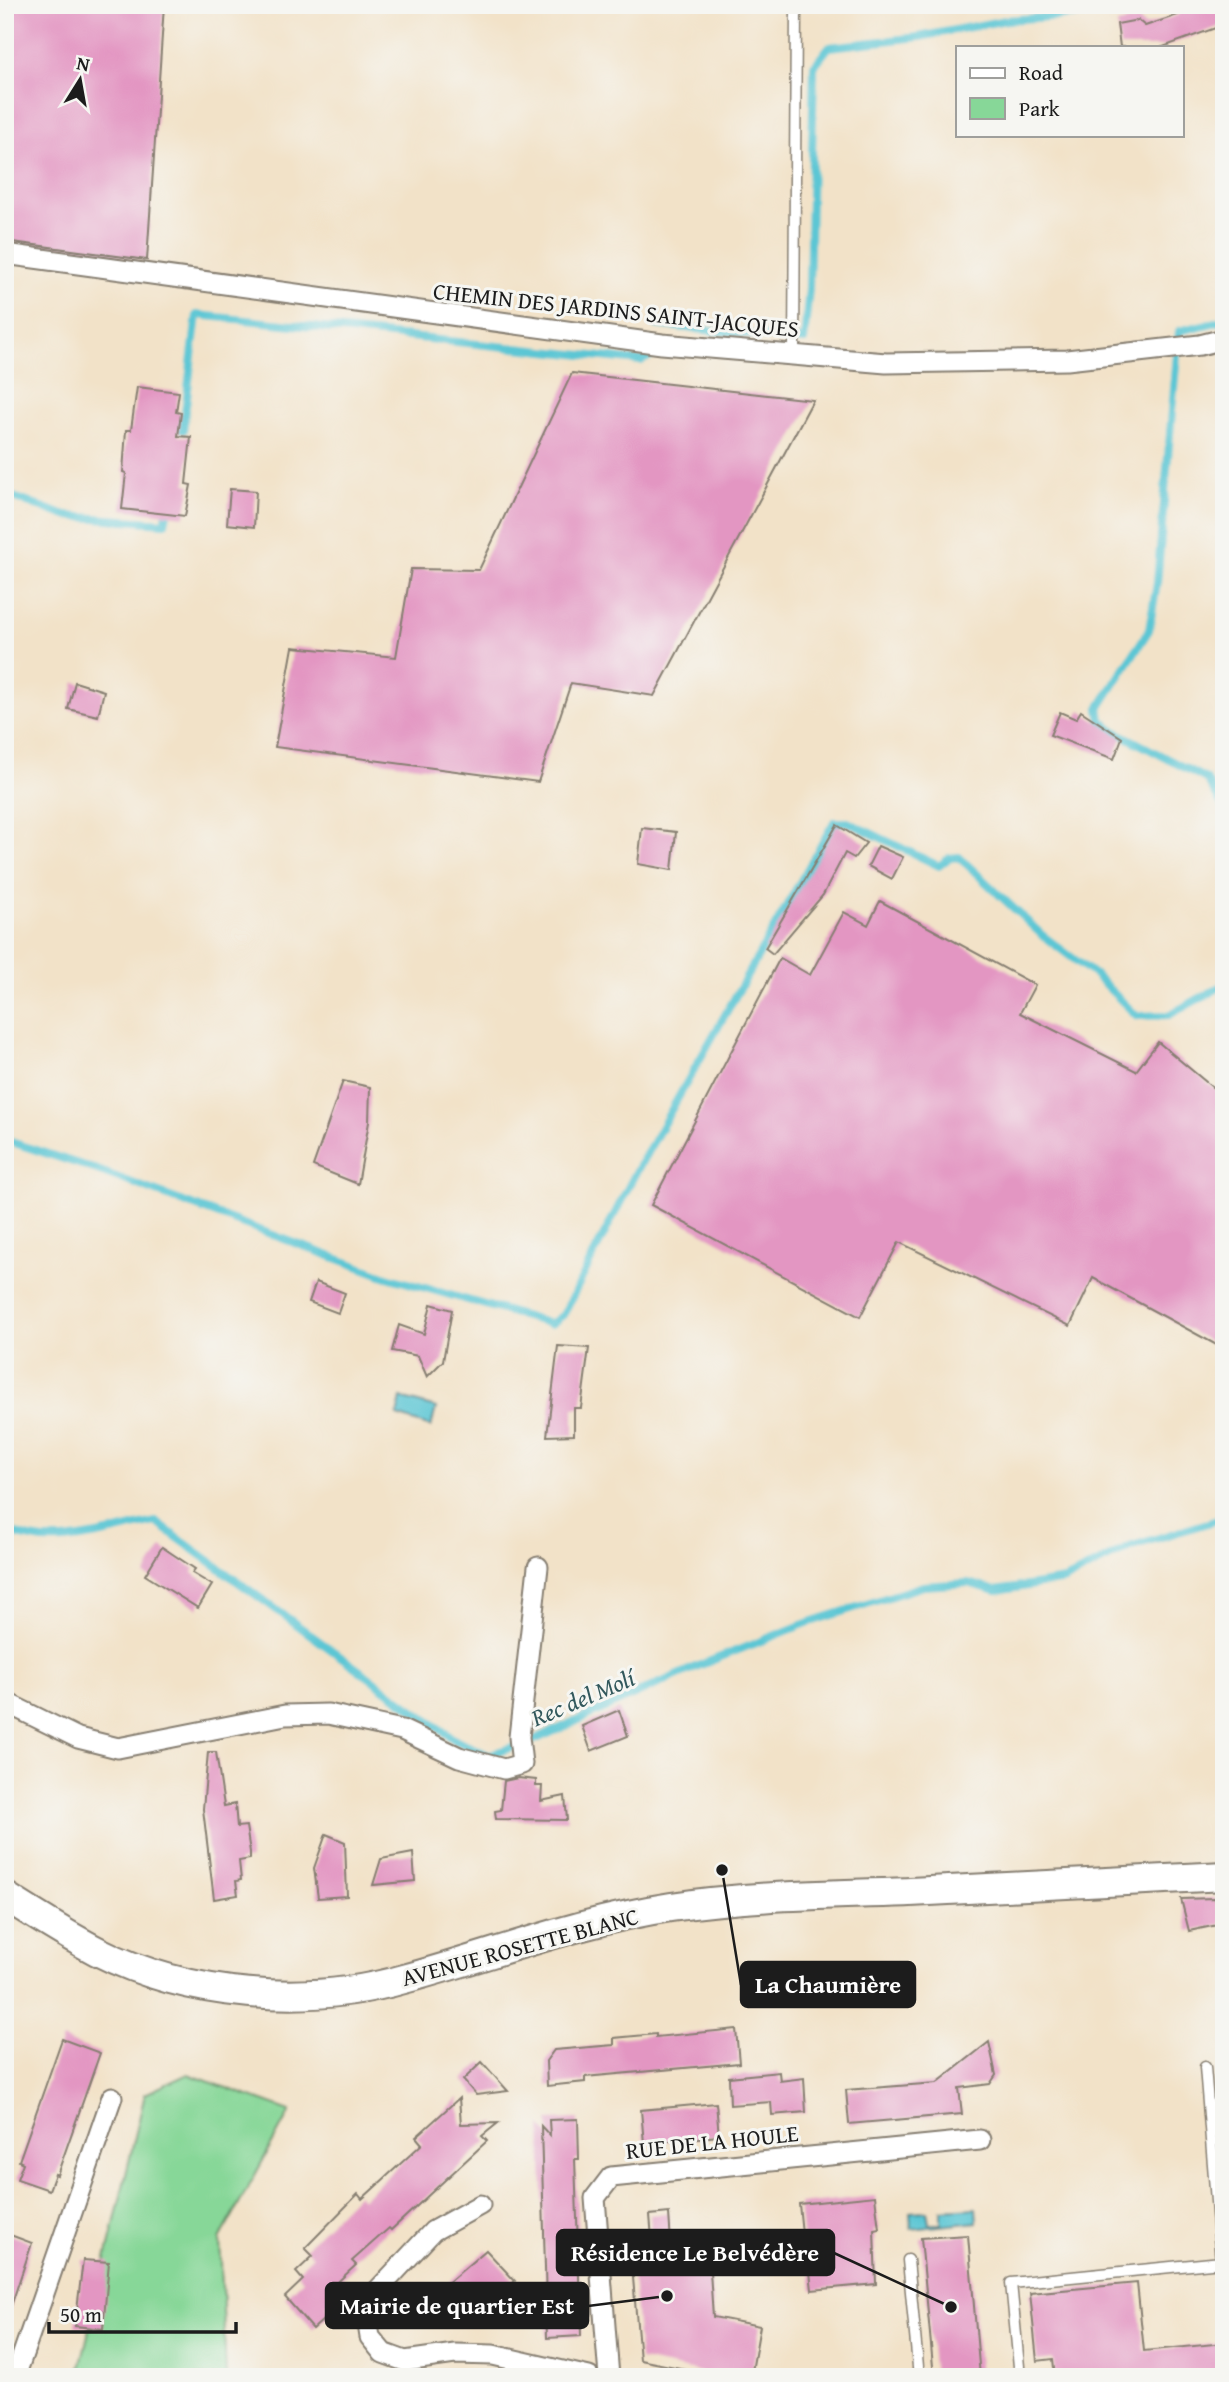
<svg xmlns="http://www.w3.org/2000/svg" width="1229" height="2382" viewBox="0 0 1229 2382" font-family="'Gentium Book Plus',serif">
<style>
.green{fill:#87d798;stroke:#527a5a;stroke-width:2}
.water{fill:#5bc6d4;stroke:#3c7178;stroke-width:2}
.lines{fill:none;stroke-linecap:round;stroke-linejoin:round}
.stream{stroke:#5bc6d4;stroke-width:8}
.building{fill:#e396c2}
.service-casing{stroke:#877f72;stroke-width:13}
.minor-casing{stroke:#877f72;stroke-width:23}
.secondary-casing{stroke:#877f72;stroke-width:32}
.service{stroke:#fff;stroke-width:10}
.minor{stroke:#fff;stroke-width:19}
.secondary{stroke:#fff;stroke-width:28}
.labels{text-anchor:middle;stroke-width:6;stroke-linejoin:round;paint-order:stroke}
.street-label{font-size:23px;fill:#1c1c1c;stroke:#f6f6f2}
.water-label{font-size:24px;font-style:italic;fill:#32585c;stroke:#f6f6f2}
.leader{fill:none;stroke:#1c1c1c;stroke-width:2.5}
.callout-dot{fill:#1c1c1c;stroke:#f6f6f2;stroke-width:2.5}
.callout{fill:#1c1c1c;stroke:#1c1c1c;stroke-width:2.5}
.callout-label{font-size:24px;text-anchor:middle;font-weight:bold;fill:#fff}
</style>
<rect width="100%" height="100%" fill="#f6f6f2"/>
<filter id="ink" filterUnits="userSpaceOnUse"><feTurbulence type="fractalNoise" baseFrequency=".0143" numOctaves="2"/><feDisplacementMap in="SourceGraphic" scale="14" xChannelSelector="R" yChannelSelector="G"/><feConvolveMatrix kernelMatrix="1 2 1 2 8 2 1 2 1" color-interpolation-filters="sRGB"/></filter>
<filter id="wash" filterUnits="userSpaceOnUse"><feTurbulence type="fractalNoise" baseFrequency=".00686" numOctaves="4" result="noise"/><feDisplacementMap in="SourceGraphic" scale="28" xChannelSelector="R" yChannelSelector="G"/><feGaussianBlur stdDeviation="1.57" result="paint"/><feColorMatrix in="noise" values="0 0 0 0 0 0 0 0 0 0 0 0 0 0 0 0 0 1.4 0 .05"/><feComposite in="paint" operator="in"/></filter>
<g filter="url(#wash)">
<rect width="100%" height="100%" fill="#f2e2c8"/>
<path class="green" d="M188 2074 290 2111 220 2239 226 2377H78L145 2094Z"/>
<g class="water">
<path d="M401 1398 436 1408 431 1427 397 1416Z"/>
<path d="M976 2208 977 2222 911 2229 910 2212 927 2211 929 2224H941V2210Z"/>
</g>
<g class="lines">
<g class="stream">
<path d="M1224 320 1179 331 1157 583 1149 630 1099 708 1101 720 1111 729 1206 779 1224 808"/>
<path d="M657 325 804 340 809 288 814 66 829 47 919 37 1006 20 1159 9 1169 5"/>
<path d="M183 430 197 315 641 361 658 353"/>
<path d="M5 494 66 516 165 523 169 504"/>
<path d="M5 1140 97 1170 387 1277 551 1324 563 1315 635 1174 834 822H848L939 866 949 858 959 857 1042 935 1095 975 1137 1016 1169 1015 1224 985"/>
<path d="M5 1529C51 1554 108 1531 156 1522L455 1740 488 1755 532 1741 698 1666 804 1624 923 1586 968 1583 996 1591 1065 1580 1132 1546 1224 1518"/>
</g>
</g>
<g id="blocks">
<g class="building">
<path d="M5 5H164L147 260 5 241Z"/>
<path d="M1187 5H1218L1224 25 1163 47H1120L1117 24 1138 20 1145 26 1178 15Z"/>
<path d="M572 373 813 400 654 696 571 683 538 782 275 747 293 647 396 657 411 569 479 570Z"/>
<path d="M137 387 179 392 176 412 181 413 178 436 191 437 186 484 191 485 185 516 122 509 126 473 123 472 126 430H131Z"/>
<path d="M230 489 256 491 254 527 227 524Z"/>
<path d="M75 682 104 691 98 716 68 709Z"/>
<path d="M1081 711 1122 738 1114 759 1050 735 1060 712 1076 719Z"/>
<path d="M837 825 866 843 854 858 845 853 823 895 773 954 765 948Z"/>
<path d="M642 828 676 832 672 870 638 864Z"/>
<path d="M878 846 903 857 892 879 868 866Z"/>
<path d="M880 901 1035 985 1020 1013 1136 1071 1158 1042 1224 1097V1349L1093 1278 1070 1326 899 1242 860 1317 651 1205 780 958 810 975 844 912 868 925Z"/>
<path d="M343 1081 370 1087 369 1122 358 1184 313 1166Z"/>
<path d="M316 1282 345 1293 338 1313 309 1302Z"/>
<path d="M431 1304 452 1310 443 1361 427 1377 418 1356 392 1351 399 1325 424 1334Z"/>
<path d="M558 1346 589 1348 581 1408H574V1435L547 1436Z"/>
<path d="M162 1547 195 1569 192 1573 212 1585 198 1608 145 1575Z"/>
<path d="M619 1710 628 1736 591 1751 582 1726Z"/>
<path d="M208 1752H216L224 1806 235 1804 237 1827 246 1826 250 1852V1859L239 1861 241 1880 236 1881 238 1895 214 1899 203 1809Z"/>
<path d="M518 1778 536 1780V1786H542L541 1801 565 1796 567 1820 496 1819 495 1811 501 1810 504 1781Z"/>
<path d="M326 1834 345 1842 347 1896 318 1898 314 1868Z"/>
<path d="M413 1853 415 1881 373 1885 381 1859Z"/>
<path d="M1215 1898 1222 1924 1189 1931 1181 1899Z"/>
<path d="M736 2029 739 2063 585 2077V2082L547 2086 546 2061 554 2050 614 2045V2038L656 2034V2037Z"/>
<path d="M62 2039 100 2053 57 2175 55 2174 49 2190 17 2179 23 2163 19 2161Z"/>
<path d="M989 2042 996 2075 990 2084 959 2088 962 2114 849 2124 846 2090 937 2083Z"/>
<path d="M482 2062 508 2091 476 2095 463 2080Z"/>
<path d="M779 2072 780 2081 804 2078 806 2112 772 2115 771 2102 730 2105 729 2077Z"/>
<path d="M459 2098 461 2124 498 2123 482 2136 487 2141 391 2230 389 2228 352 2261 356 2265 328 2291 334 2297 326 2305 332 2312 313 2329 285 2297 303 2280 296 2272 313 2256 305 2248 358 2194 362 2199 422 2144 416 2137Z"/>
<path d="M716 2103 719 2136 644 2143 641 2110Z"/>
<path d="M578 2119 579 2159H575L581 2336 547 2338 541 2126 550 2136 549 2120Z"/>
<path d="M875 2196 879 2229 874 2230 876 2284 812 2290 809 2262 805 2263 799 2204Z"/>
<path d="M669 2213 672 2259 709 2256 713 2317 760 2326 751 2377H725L640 2360 630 2242 652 2239 650 2215Z"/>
<path d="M5 2233 32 2243 9 2312 5 2311Z"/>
<path d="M968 2235 980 2377H934L921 2238Z"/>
<path d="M486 2250 515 2281 479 2314 410 2315Z"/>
<path d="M83 2260 109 2262 103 2329 75 2326Z"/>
<path d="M1137 2283 1144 2351 1224 2343V2377H1055L1053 2359 1037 2361 1030 2293Z"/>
</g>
</g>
</g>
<g filter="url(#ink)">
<use href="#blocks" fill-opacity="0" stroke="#877f72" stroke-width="2"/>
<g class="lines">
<defs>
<g id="service">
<path d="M794 355 796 5"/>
<path d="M908 2260 919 2377"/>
<path d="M1020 2377 1011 2283 1221 2262 1205 2067"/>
</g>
<g id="minor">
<path d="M5 254 662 344 886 363 1067 360 1200 345 1224 339"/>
<path d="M5 1702 78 1738 118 1748 285 1715 328 1714 402 1730 459 1757 504 1769 522 1764 519 1737 538 1567"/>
<path d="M480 2205 433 2231 376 2292 367 2318 370 2337 383 2353 405 2361 455 2354 493 2355 589 2377"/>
<path d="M15 2377 112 2097"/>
<path d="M609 2377 595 2198 611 2177 980 2140"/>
</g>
<path id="secondary" d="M5 1896C35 1915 66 1935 97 1951 188 1997 307 2007 404 1979 493 1955 579 1921 671 1907 749 1895 831 1895 910 1892 1014 1887 1119 1881 1224 1876"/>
</defs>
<use href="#service" class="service-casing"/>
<use href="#minor" class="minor-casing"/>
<use href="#secondary" class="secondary-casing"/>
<use href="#service" class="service"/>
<use href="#minor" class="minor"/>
<use href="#secondary" class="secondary"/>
</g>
</g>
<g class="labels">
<g class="street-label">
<text transform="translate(616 310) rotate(6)" y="8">CHEMIN DES JARDINS SAINT-JACQUES</text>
<text transform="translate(520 1947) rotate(-15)" y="8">AVENUE ROSETTE BLANC</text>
<text transform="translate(712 2142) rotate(-6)" y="8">RUE DE LA HOULE</text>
</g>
<g class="water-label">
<text transform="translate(583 1698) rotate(-23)" y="8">Rec del Molí</text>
</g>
</g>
<path class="leader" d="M722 1870L741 1985M951 2307L834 2253M667 2296L588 2306"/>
<g class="callout-dot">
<circle cx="722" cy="1870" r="7"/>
<circle cx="951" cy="2307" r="7"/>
<circle cx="667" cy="2296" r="7"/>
</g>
<g class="callout">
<rect x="741" y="1962" width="174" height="45" rx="7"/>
<rect x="557" y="2230" width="277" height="45" rx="7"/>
<rect x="326" y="2283" width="262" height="45" rx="7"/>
</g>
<g class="callout-label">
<text x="828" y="1993">La Chaumière</text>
<text x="695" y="2261">Résidence Le Belvédère</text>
<text x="457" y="2314">Mairie de quartier Est</text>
</g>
<rect width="1229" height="2382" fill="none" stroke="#f6f6f2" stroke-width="28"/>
<rect x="956" y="46" width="228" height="91" fill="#f6f6f2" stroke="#9f9f9c" stroke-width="2"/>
<rect x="970" y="68" width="35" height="10" fill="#ffffff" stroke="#9f9f9c" stroke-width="2"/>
<text x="1019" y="80" font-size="21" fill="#1c1c1c">Road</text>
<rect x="970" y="98" width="35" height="21" fill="#87d798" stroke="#9f9f9c" stroke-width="2"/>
<text x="1019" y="116" font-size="21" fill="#1c1c1c">Park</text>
<g transform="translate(80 80) rotate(11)" stroke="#f6f6f2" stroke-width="5" paint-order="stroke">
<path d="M0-5L12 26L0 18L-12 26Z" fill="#1c1c1c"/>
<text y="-10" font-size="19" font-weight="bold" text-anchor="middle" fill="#1c1c1c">N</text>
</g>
<path d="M49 2322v10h187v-10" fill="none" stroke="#1c1c1c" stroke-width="3.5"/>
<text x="60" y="2322" font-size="21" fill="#1c1c1c" stroke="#f6f6f2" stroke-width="5" paint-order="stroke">50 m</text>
</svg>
